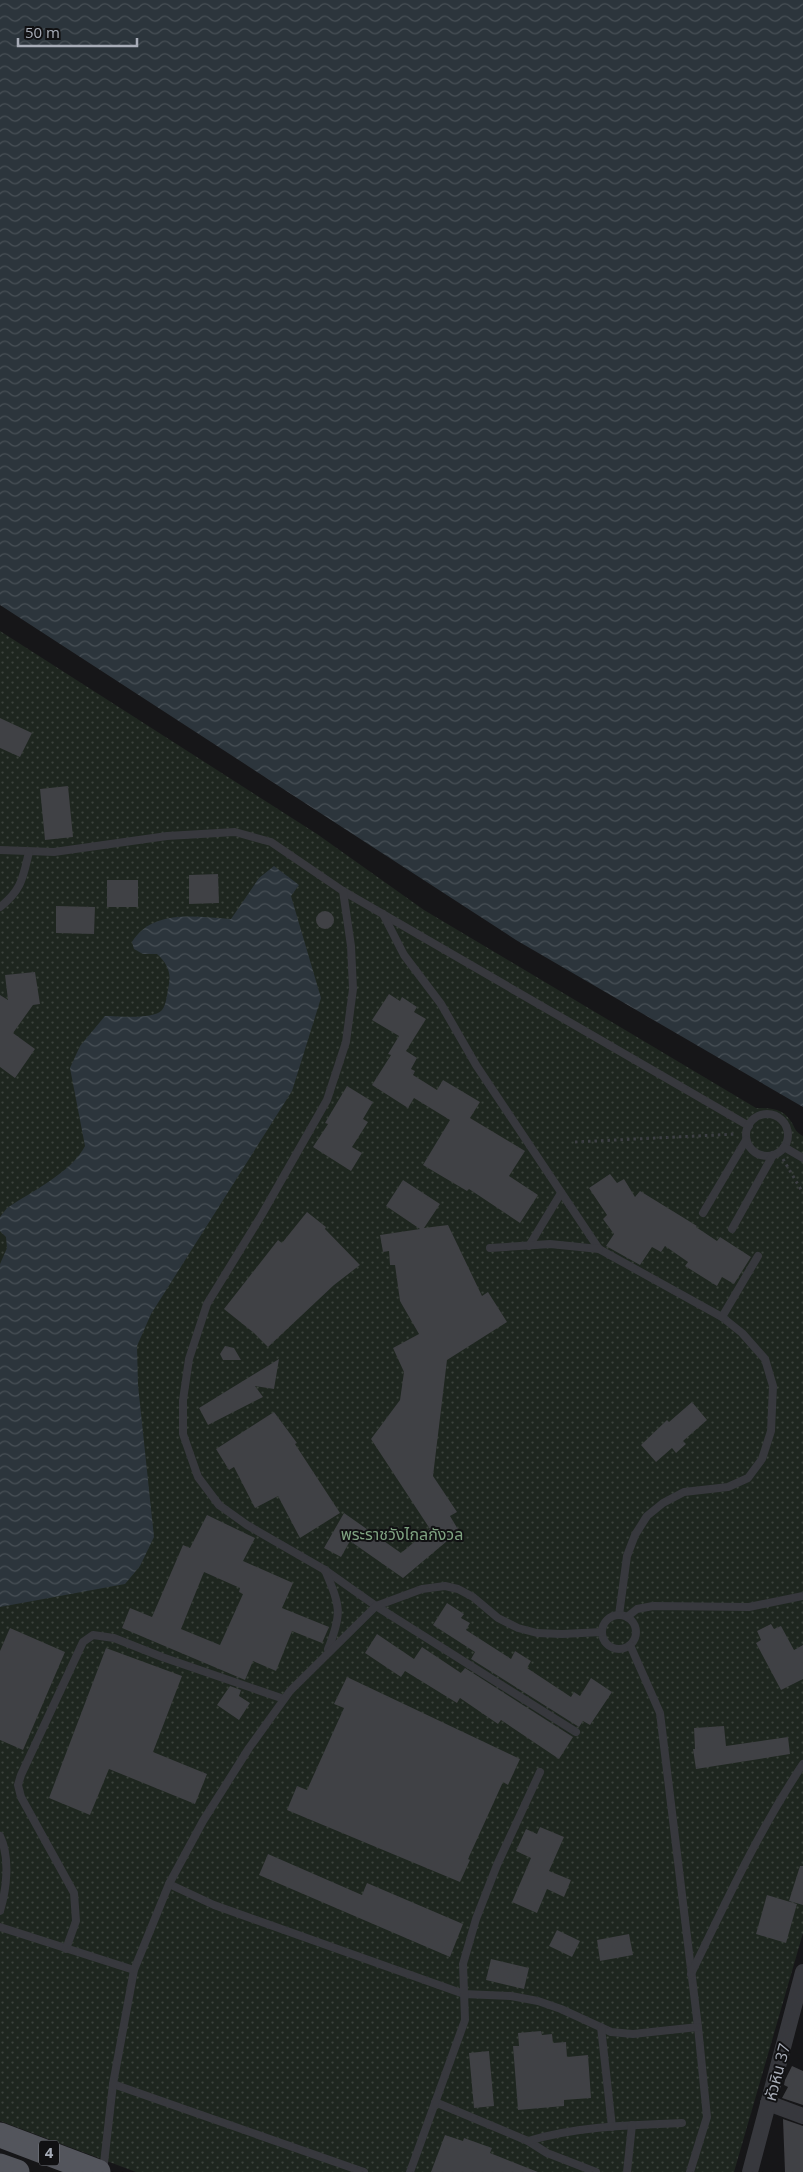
<svg xmlns="http://www.w3.org/2000/svg" width="803" height="2172" viewBox="0 0 803 2172" font-family="'Open Sans','Noto Sans Thai',sans-serif">
<style>
.garden{fill:url(#garden-dots)}
.water{fill:url(#water-waves)}
.building{fill:#404145;fill-rule:evenodd}
.lines{fill:none;stroke-linecap:round;stroke-linejoin:round}
.path{stroke:#3d3f44;stroke-width:3;stroke-dasharray:2.5 4;stroke-linecap:butt}
.lane{stroke:#37383d;stroke-width:8}
.street{stroke:#37383d;stroke-width:16}
.primary{stroke:#53555c;stroke-width:25}
.labels{text-anchor:middle;stroke-width:4;stroke-linejoin:round;paint-order:stroke}
.shield{fill:#111113;stroke:#7b7e86;stroke-width:1}
.shield-label{font-size:15px;font-weight:bold;fill:#a8adb8}
.park-label{font-size:16px;fill:#7fa381;stroke:#111113}
.street-label{font-size:16px;fill:#a8adb8;stroke:#111113}
</style>
<defs>
<pattern id="garden-dots" width="8" height="8" patternUnits="userSpaceOnUse" patternTransform="scale(1.25)"><rect width="8" height="8" fill="#1e261f"/><path d="M2 2h.1M6 6h.1" fill="none" stroke="#3c433d" stroke-width="1.8" stroke-linecap="round"/></pattern>
<pattern id="water-waves" width="16" height="10" patternUnits="userSpaceOnUse" patternTransform="scale(1.25)"><rect width="16" height="10" fill="#2c353c"/><path d="M0 5q4-4 8 0t8 0" fill="none" stroke="#485056"/></pattern>
</defs>
<rect width="100%" height="100%" fill="#161618"/>
<path class="garden" d="M0 631 317 834 424 910 756 1108C769 1108 782 1108 790 1120 796 1128 793 1130 803 1136V1933L734 2172H136L0 2121Z"/>
<g class="water">
<path d="M0 0H803V1107L516 940 0 605Z"/>
<path d="M274 866 299 885 291 896 321 998 292 1091 151 1314 137 1346 138 1385 154 1537 140 1566 125 1584 0 1607V1264L7 1248 6 1237 0 1231V1217L7 1208C31 1192 72 1172 85 1146L70 1068 80 1046 105 1016C118 1016 153 1020 162 1010 167 1004 167 992 169 984 171 972 167 963 157 954H143L134 949 132 942C153 908 198 917 231 919L259 878Z"/>
</g>
<g class="building">
<path d="M0 718 32 733 20 757 0 748Z"/>
<path d="M68 786 73 837 45 840 40 789Z"/>
<path d="M218 874 219 903 189 904V875Z"/>
<rect x="107" y="880" width="31" height="27"/>
<path d="M56 906 95 907 94 934 56 933Z"/>
<circle cx="325" cy="920" r="9"/>
<path d="M35 972 40 1004 33 1005 13 1033 35 1049 15 1078 0 1067V995L8 1000 5 975Z"/>
<path d="M389 994 400 1001 402 997 417 1007 414 1012 426 1019 406 1051 417 1058 411 1069 415 1071 413 1075 437 1090 443 1080 480 1102 470 1118 525 1151 509 1176 538 1195 520 1223 469 1189 467 1191 423 1165 450 1120 414 1098 408 1108 372 1085 391 1055 388 1054 399 1036 372 1020Z"/>
<path d="M347 1086 373 1102 363 1119 368 1122 352 1147 362 1153 351 1171 313 1147 328 1124 325 1123Z"/>
<path d="M610 1174 617 1183 624 1179 635 1197 640 1191 697 1226 696 1227 717 1241 720 1237 751 1257 734 1284 722 1277 717 1286 685 1266 688 1262 665 1246 661 1252 652 1247 640 1265 606 1246 614 1234 603 1219 607 1215 589 1188Z"/>
<path d="M403 1180 440 1204 424 1228 448 1225 482 1296 488 1292 507 1322 447 1360 433 1476 457 1512 450 1516 459 1531 403 1578 350 1541 341 1557 324 1548 344 1513 401 1553 430 1529 371 1439 400 1400 404 1372 393 1348 419 1334 400 1301 395 1265H390L389 1251 383 1252 380 1235 420 1229 386 1206Z"/>
<path d="M307 1212 326 1227 325 1229 360 1265 334 1285 268 1347 254 1333 224 1309 278 1240 282 1243Z"/>
<path d="M225 1346 234 1348 241 1360H223L220 1354Z"/>
<path d="M279 1359 274 1389 255 1386 263 1397 208 1425 199 1408Z"/>
<path d="M692 1402 707 1420 683 1441 686 1444 676 1453 672 1448 656 1462 641 1445 667 1420 669 1422Z"/>
<path d="M274 1412 297 1443 295 1444 340 1513 300 1538 278 1496 255 1508 234 1467 229 1470 216 1449Z"/>
<path d="M207 1515 255 1538 243 1561 293 1583 282 1608 329 1627 322 1643 292 1631 276 1671 253 1661 245 1680 122 1628 130 1608 152 1617 183 1545 190 1548ZM204 1572 240 1588 239 1592 243 1594 220 1645 181 1629Z"/>
<path d="M447 1603 464 1614 461 1618 470 1623 466 1630 511 1659 515 1651 531 1661 527 1668 571 1697 574 1692 580 1696 591 1678 612 1692 590 1725 583 1721 579 1727 471 1659 475 1652 433 1625Z"/>
<path d="M771 1624 774 1629 781 1626 794 1650 803 1645V1679L781 1690 756 1643 761 1640 757 1631Z"/>
<path d="M10 1628 65 1652 23 1750 0 1740V1651Z"/>
<path d="M377 1634 414 1659 422 1647 461 1673 465 1668 573 1737 559 1759 501 1720 498 1724 460 1698 457 1703 405 1671 401 1677 365 1653Z"/>
<path d="M106 1648 182 1676 153 1752 207 1774 195 1804 109 1769 90 1815 49 1798Z"/>
<path d="M347 1677 520 1759 508 1785 503 1782 468 1859 470 1860 460 1882 287 1810 297 1786 307 1790 344 1708 334 1704Z"/>
<path d="M230 1686 241 1690 239 1696 250 1703 239 1720 217 1705Z"/>
<path d="M724 1726 726 1746 788 1737 790 1754 696 1769 693 1749H695L694 1728Z"/>
<path d="M540 1827 564 1837 549 1871 571 1880 564 1897 547 1889 537 1913 512 1902 531 1858 516 1851 526 1829 537 1834Z"/>
<path d="M268 1854 362 1895 367 1883 463 1924 450 1957 259 1875Z"/>
<path d="M800 1866H803V1905L789 1901Z"/>
<path d="M767 1895 797 1904 786 1943 756 1934Z"/>
<path d="M557 1930 580 1941 572 1957 549 1946Z"/>
<path d="M629 1934 633 1955 600 1961 597 1940Z"/>
<path d="M491 1959 529 1968 524 1989 486 1980Z"/>
<path d="M541 2031 542 2035 552 2034 553 2043 566 2042 567 2057 588 2055 591 2098 564 2100V2106L518 2110 513 2046H519L518 2033Z"/>
<path d="M489 2051 494 2106 474 2108 469 2053Z"/>
<path d="M792 2066 803 2071V2105L782 2098 788 2087 784 2085 785 2080Z"/>
<path d="M783 2119 803 2126V2172H785Z"/>
<path d="M445 2135 463 2141 464 2138 492 2148 490 2153 538 2172H431Z"/>
</g>
<g class="lines">
<g class="path">
<path d="M575 1142 737 1134"/>
<path d="M783 1159 803 1193"/>
</g>
<g class="lane">
<path d="M0 850 54 852 167 836 235 832 271 842 343 891 749 1126"/>
<path d="M343 891 351 946 353 989 346 1042 327 1100 261 1216 207 1304 189 1359 183 1400V1434L198 1477 219 1505 247 1525 325 1570 376 1606 576 1732"/>
<path d="M0 907C22 890 23 877 29 852"/>
<path d="M383 914 404 955 441 1004 476 1065 599 1249 722 1317 742 1333 765 1359 773 1386 771 1431 762 1459 748 1478 728 1487 684 1492 663 1503 647 1516 635 1535 627 1556 619 1615"/>
<circle cx="767" cy="1135" r="21"/>
<path d="M784 1147 803 1158"/>
<path d="M703 1213 746 1140"/>
<path d="M732 1229 773 1155"/>
<path d="M529 1246 561 1193"/>
<path d="M490 1248 550 1244 599 1249"/>
<path d="M722 1317 758 1256"/>
<path d="M325 1570C340 1606 343 1612 328 1649"/>
<circle cx="619" cy="1632" r="17"/>
<path d="M627 1617 637 1609 653 1606 749 1607 803 1596"/>
<path d="M630 1645 660 1713 698 2027 707 2117 690 2172"/>
<path d="M0 1836C10 1857 7 1888 0 1911"/>
<path d="M169 1884 214 1905 464 1994 511 1996 538 2001 561 2009 611 2032 633 2034 698 2027"/>
<path d="M0 1927 134 1970"/>
<path d="M66 1949 76 1921 74 1893 21 1797 18 1785 21 1775 83 1642 93 1635 114 1638 162 1657 284 1699"/>
<path d="M691 1974C726 1902 759 1830 803 1764"/>
<path d="M601 2027 612 2127"/>
<path d="M113 2084 364 2172"/>
<path d="M435 2102 528 2141 547 2153 596 2172"/>
<path d="M528 2141C577 2126 631 2125 682 2123"/>
<path d="M103 2172 113 2084 134 1970 169 1884 203 1821 249 1748 290 1691 376 1606 422 1589 445 1586 458 1589 473 1597 498 1618 518 1628 537 1633 562 1634 602 1632"/>
<path d="M410 2172 465 2020 463 1964 476 1919 497 1865 540 1772"/>
<path d="M627 2172 632 2125"/>
</g>
<g class="street">
<path d="M768 2103 803 2116"/>
<path d="M750 2172 803 1972"/>
</g>
<g class="primary">
<path d="M0 2135 98 2172"/>
<path d="M0 2166 17 2172"/>
</g>
</g>
<g class="labels">
<rect class="shield" x="39" y="2140.5" width="20" height="25" rx="4"/>
<g class="shield-label">
<text x="49" y="2158">4</text>
</g>
<g class="park-label">
<text x="402" y="1540">พระราชวังไกลกังวล</text>
</g>
<g class="street-label">
<text transform="translate(777 2072) rotate(-75)" y="6">หัวหิน 37</text>
</g>
</g>
<path d="M18 38v8h119v-8" fill="none" stroke="#a8adb8" stroke-width="2.5"/>
<text x="25" y="38" font-size="15" fill="#a8adb8" stroke="#111113" stroke-width="4" paint-order="stroke">50 m</text>
</svg>
